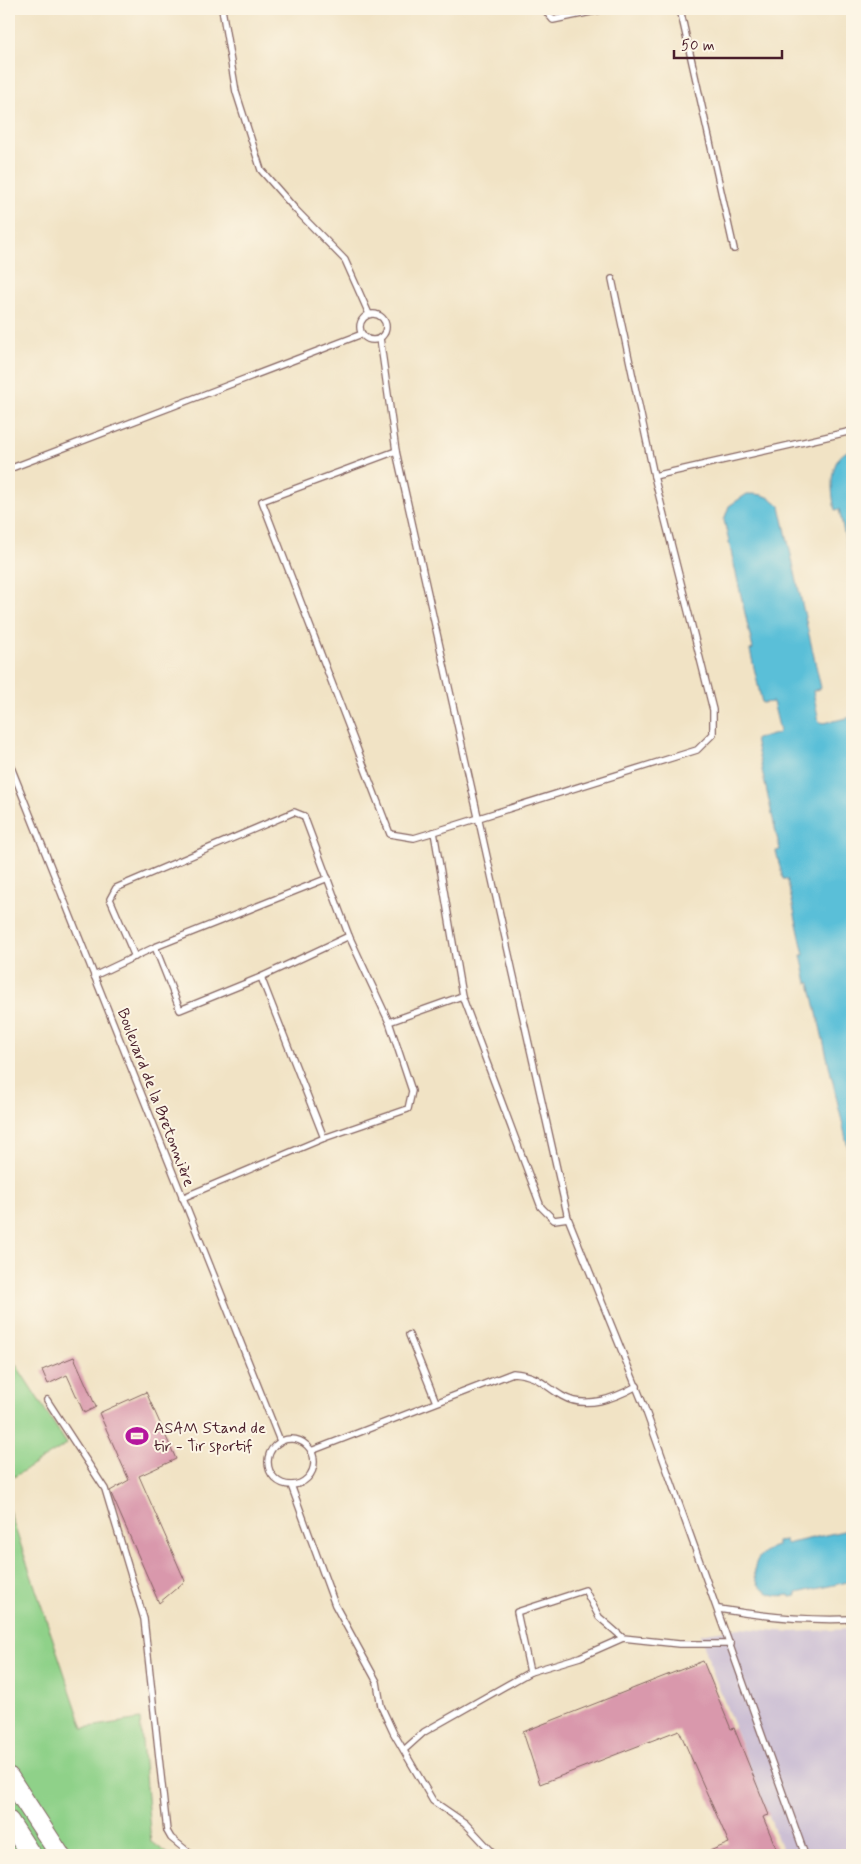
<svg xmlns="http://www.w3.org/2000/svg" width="861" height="1864" viewBox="0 0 861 1864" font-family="Mynerve,sans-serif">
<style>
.industrial{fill:#ccbfd4}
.green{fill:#8fd189;stroke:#6c785a}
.water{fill:#5abfd8;stroke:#526f82}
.building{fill:#d998ac}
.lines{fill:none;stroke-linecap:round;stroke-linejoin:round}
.lane-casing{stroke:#846461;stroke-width:8}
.primary-casing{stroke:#846461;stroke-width:21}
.path{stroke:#846461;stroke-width:2.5;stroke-dasharray:1 4;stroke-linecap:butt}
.lane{stroke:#fff;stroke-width:5.5}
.primary{stroke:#fff;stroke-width:19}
.labels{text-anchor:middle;stroke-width:4;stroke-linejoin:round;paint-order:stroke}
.street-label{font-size:16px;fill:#4a1f2b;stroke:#fcf5e5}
.poi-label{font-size:16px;fill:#4a1f2b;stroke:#fcf5e5;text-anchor:start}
</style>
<rect width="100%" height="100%" fill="#fcf5e5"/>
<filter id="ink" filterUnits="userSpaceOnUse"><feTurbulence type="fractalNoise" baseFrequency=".02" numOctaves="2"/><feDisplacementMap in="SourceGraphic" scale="10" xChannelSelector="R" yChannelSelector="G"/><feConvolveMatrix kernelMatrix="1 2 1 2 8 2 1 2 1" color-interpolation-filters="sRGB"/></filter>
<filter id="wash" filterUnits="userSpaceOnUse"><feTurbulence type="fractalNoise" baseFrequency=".0096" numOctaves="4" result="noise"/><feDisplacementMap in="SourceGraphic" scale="20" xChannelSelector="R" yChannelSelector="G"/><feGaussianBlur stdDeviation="1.12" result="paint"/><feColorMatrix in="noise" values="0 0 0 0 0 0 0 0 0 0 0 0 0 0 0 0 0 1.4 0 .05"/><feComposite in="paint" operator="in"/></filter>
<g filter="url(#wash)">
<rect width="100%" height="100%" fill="#f1e3c5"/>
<path class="industrial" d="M739 1628 793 1632 852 1629V1855H784L714 1675 700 1634Z"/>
<g class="green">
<path d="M13 1360 67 1444 12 1478 9 1474V1363Z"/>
<path d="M9 1510 83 1728 140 1719 151 1842 170 1855H9Z"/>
</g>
<g class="water">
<path d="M852 449V571L839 509 835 510C831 490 827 457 852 449Z"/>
<path d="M747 494C762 494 769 495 780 506L821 688 813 691 819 722 824 723 852 717V1178L847 1153 849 1152 810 983H807L801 955H804L787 879H783L776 851 780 850 755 739 777 734 780 731 773 702 762 703 750 650 753 649 724 520 729 506Z"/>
<path d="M852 1529V1581L797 1593V1596L790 1597 789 1595C751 1602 741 1555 777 1546V1542L785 1541 786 1544Z"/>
</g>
<g id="blocks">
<g class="building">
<path d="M74 1357 96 1407 84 1413 67 1375 48 1384 42 1370Z"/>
<path d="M146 1392 176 1459 139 1476 185 1581 159 1603 110 1491 129 1480 99 1413Z"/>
<path d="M703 1661 731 1729 734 1728 769 1815 763 1817 779 1855H700L729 1843 679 1730 540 1784 523 1732Z"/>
</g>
</g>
</g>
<g filter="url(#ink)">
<use href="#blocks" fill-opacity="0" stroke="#846461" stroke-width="1"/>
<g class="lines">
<defs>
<g id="lane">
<path d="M222 9 236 92 261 170 296 210 345 260 369 314"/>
<path d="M544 9 553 20 605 9"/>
<path d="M680 9 734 249"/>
<circle cx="373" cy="327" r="13"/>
<path d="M380 338 396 451 568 1218 644 1406 805 1855"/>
<path d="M396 451 262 501 390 834 414 838 434 832 697 750 713 734V710L654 476 612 279"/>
<path d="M9 469 362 334"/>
<path d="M654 476 852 431"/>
<path d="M9 762 280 1441"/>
<path d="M434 832 462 996 541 1207 554 1220 568 1218"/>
<path d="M155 947 180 1010 261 977 349 936"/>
<path d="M135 957 110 899 116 888 294 812 304 816 349 936 389 1022 412 1091 408 1109 324 1138 182 1198"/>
<path d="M94 976 155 947 328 878"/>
<path d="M261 977 324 1138"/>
<path d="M389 1022 462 996"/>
<path d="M409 1335 436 1402"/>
<path d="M47 1400 105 1489 144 1619 167 1831 171 1838 192 1855"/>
<circle cx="291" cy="1462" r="23"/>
<path d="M311 1451 513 1373C538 1375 542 1384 562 1396 586 1410 615 1398 637 1386"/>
<path d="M291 1485 335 1605 377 1682 381 1706 393 1732 433 1801 465 1823 495 1855"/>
<path d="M719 1609C765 1617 805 1621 852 1619"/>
<path d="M623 1638 580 1657 530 1672 517 1612 585 1590 599 1617 623 1638 679 1644H731"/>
<path d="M404 1750 424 1732 530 1672"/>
</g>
<g id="primary">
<path d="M9 1777 60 1855"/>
<path d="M9 1821 31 1855"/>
</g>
</defs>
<use href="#lane" class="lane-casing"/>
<use href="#primary" class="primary-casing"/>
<path class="path" d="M9 1756 13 1762"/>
<use href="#lane" class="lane"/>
<use href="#primary" class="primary"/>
</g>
</g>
<defs>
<symbol id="stadium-bare" viewBox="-9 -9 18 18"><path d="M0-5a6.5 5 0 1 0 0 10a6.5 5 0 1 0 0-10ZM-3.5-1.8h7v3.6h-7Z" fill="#b5179e" stroke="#fcf5e5" stroke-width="2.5" paint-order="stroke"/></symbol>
</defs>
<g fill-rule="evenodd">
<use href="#stadium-bare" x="121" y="1420" width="32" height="32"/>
</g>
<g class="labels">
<g class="street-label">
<text transform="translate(157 1097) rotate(69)" y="6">Boulevard de la Bretonnière</text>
</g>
<g class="poi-label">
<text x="154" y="1433">ASAM Stand de<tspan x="154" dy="18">tir - Tir sportif</tspan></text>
</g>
</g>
<rect width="861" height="1864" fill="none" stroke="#fcf5e5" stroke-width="30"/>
<path d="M674 50v8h108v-8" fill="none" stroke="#4a1f2b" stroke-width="2.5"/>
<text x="681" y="50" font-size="15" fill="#4a1f2b" stroke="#fcf5e5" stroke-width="4" paint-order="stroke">50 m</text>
</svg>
